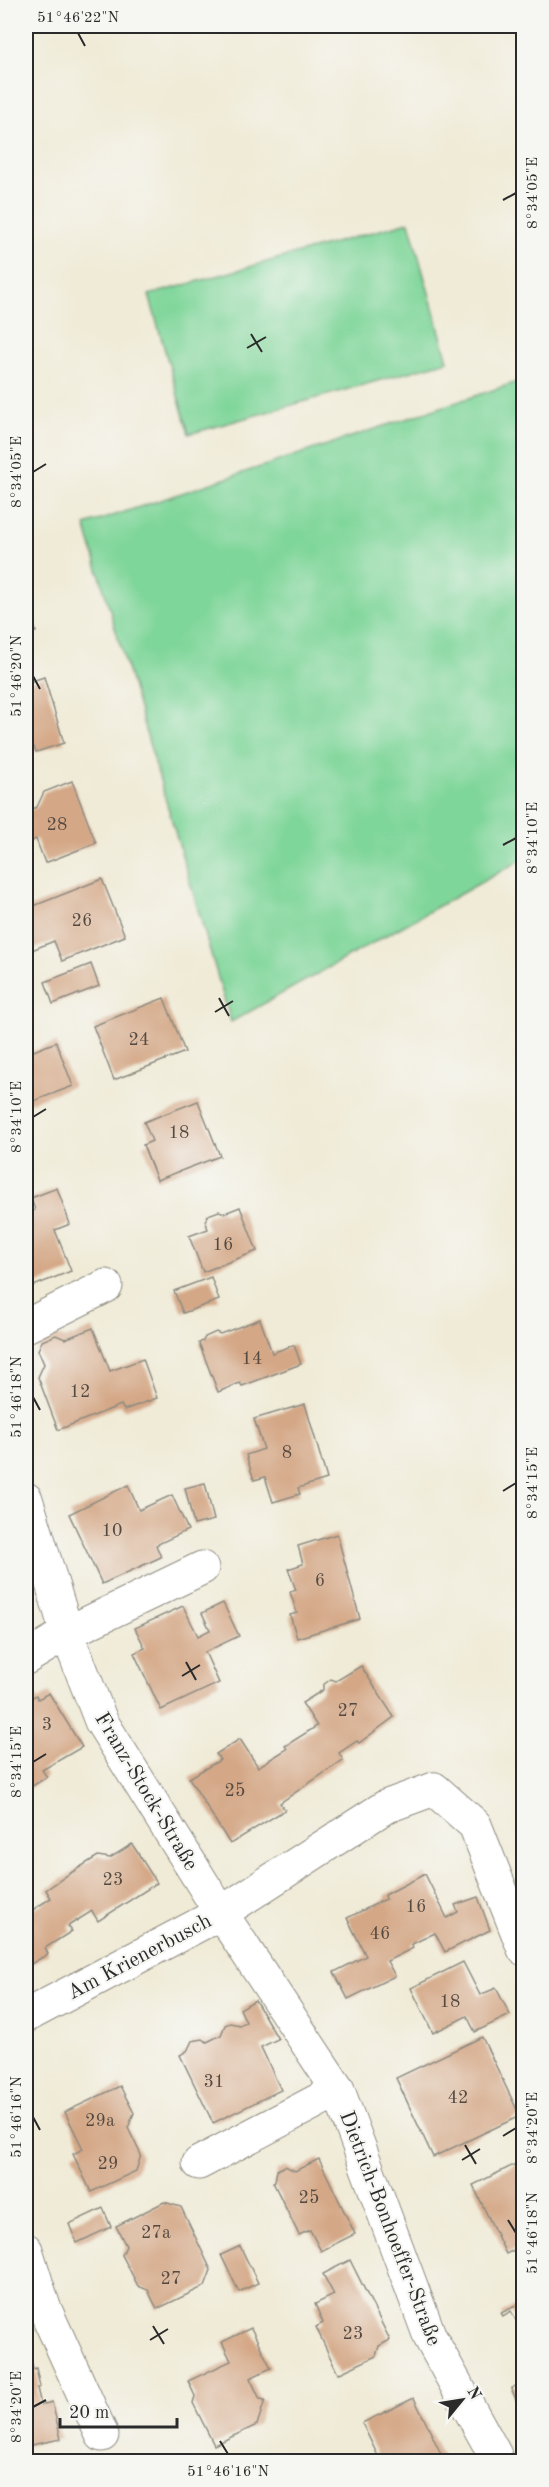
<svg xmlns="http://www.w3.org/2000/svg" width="549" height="2487" viewBox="0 0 549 2487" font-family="'Old Standard TT',serif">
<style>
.green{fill:#7fd69a;stroke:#558062;stroke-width:1.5}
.building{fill:#d4a786}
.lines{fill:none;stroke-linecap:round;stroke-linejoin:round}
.minor-casing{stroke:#8e8b81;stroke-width:35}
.minor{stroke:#fff;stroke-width:33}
.ticks{fill:none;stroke:#2b2b2b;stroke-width:2}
.labels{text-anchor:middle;stroke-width:4.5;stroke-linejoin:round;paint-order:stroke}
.number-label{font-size:18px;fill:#554a42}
.street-label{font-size:21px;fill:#2b2b2b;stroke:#f6f6f2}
.neatline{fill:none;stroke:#2b2b2b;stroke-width:2}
.ticks-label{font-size:15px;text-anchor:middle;fill:#2b2b2b}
</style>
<rect width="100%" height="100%" fill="#f6f6f2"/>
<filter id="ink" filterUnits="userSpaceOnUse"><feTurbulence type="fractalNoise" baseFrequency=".0167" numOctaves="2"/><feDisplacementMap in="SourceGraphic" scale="12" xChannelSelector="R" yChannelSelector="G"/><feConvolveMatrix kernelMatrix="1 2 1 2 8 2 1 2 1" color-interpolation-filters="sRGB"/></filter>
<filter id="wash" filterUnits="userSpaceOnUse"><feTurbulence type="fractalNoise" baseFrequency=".008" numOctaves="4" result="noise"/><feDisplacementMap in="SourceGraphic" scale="24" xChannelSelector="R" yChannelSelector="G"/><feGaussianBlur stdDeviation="1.35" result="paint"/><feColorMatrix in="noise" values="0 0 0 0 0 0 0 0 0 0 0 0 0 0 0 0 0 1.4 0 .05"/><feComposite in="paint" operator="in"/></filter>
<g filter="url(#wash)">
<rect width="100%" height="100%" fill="#f0ebd7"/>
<g class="green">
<path d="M409 222 448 361 189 434 149 295Z"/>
<path d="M523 380V859L231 1022 85 525Z"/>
</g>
<g id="blocks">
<g class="building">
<path d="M26 594 36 632 26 634Z"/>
<path d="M44 677 64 743 36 752 34 747 26 742V683Z"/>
<path d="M72 781 96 843 45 863 36 839 28 843 26 836V812L37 807 44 792Z"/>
<path d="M102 879 125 936 62 961 54 941 32 950 26 932V909Z"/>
<path d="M91 964 99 986 53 1004 45 982Z"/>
<path d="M164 998 185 1052 114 1080 93 1026Z"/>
<path d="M56 1042 73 1086 26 1104V1054Z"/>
<path d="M198 1101 220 1156 157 1180 143 1145 152 1141 144 1122Z"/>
<path d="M57 1188 70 1224 55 1230 71 1271 26 1289V1213L35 1210 31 1198Z"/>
<path d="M240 1207 257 1251 203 1272 189 1236 208 1229 205 1221 208 1215 219 1211 225 1213Z"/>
<path d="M211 1277 219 1300 183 1313 174 1291Z"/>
<path d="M260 1319 272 1353 294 1345 301 1364 242 1386 240 1383 218 1392 199 1343 203 1341 205 1337 216 1332 220 1334Z"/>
<path d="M93 1328 110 1371 143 1359 157 1398 124 1410 121 1405 58 1430 38 1377 44 1364 38 1350 42 1341 56 1335 65 1339Z"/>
<path d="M305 1404 327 1479 298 1488 300 1494 273 1502 265 1477 254 1480 246 1455 264 1449 254 1419Z"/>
<path d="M205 1483 214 1520 194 1525 185 1488Z"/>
<path d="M128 1485 139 1510 172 1495 188 1530 156 1545 161 1557 102 1584 69 1514Z"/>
<path d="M337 1534 360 1619 297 1638 290 1615 297 1613 290 1592 296 1590 288 1569 303 1564 298 1546Z"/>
<path d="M223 1603 239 1636 205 1652 219 1683 161 1710 134 1653 145 1648 135 1628 183 1606 198 1636 210 1630 202 1613Z"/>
<path d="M361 1666 394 1717 359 1743 357 1741 339 1753 343 1760 280 1803 285 1810 230 1844 189 1778 220 1760 216 1754 240 1739 258 1767 287 1749 285 1746 317 1726 302 1703 323 1690V1685L331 1679 336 1681Z"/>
<path d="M49 1693 82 1747 42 1770 47 1777 26 1790V1701L36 1695 38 1699Z"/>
<path d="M132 1844 157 1883 98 1921 92 1911 68 1926 72 1931 45 1948 48 1954 26 1967V1914L51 1898 46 1890 69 1874 98 1856 110 1858Z"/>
<path d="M425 1874 447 1918 458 1912 455 1905 478 1897 490 1930 445 1952 435 1933 412 1944 413 1948 387 1961 395 1976 348 1999 334 1972 366 1956 347 1918 386 1899 385 1895Z"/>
<path d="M463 1962 480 1995 496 1988 510 2015 475 2032 467 2016 433 2033 411 1988Z"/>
<path d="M255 2000 278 2039 261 2047 281 2090 213 2123 180 2055 187 2051 192 2041 203 2039 207 2042 221 2035 225 2025 230 2023 240 2025 246 2022 240 2009Z"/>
<path d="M482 2037 520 2116 433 2157 396 2078Z"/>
<path d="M120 2086 134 2113 128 2128 141 2155 136 2171 91 2192 73 2154 83 2149 65 2112Z"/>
<path d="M319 2159 355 2234 321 2251 310 2230 299 2235 273 2182 275 2181 277 2170 285 2166 295 2171Z"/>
<path d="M524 2160V2245L506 2254 473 2185Z"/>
<path d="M164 2202 181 2207 211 2270 205 2286 157 2309 148 2290 138 2286 122 2255 126 2246 116 2226Z"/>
<path d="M103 2208 111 2227 77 2243 69 2224Z"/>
<path d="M240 2246 258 2283 239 2292 221 2255Z"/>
<path d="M350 2260 390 2340 379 2346 376 2356 338 2374 316 2327 323 2323 315 2304 334 2295 323 2274Z"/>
<path d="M524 2302V2336L511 2311 503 2316 501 2313Z"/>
<path d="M251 2328 271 2368 250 2378 260 2399 265 2400 257 2425 214 2445 193 2403 195 2396 188 2381 231 2361 222 2342Z"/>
<path d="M28 2345 33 2369 36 2368 40 2387 37 2388 41 2405 52 2402 61 2439 26 2446V2346Z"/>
<path d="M524 2382V2410L521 2411 511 2388Z"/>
<path d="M414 2398 445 2462H381L362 2423Z"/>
</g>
</g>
</g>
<g filter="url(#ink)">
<use href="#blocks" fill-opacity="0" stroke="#8e8b81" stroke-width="1.5"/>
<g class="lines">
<defs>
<g id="minor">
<path d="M26 1326 106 1286"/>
<path d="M26 1499 67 1633 101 1721 221 1913 338 2090 430 2337 495 2455 496 2462"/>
<path d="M26 1658 67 1633 202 1568"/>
<path d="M26 2016 221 1913 385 1807 434 1789 475 1825 524 1949"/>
<path d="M199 2163 338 2090"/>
<path d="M26 2250 44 2307 102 2435"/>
</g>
</defs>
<use href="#minor" class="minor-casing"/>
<use href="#minor" class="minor"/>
</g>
</g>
<path class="ticks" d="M78 33 85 46M503 200 516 193M251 334 262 352M247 348 266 337M33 472 46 464M33 676 40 689M503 845 516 838M219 998 229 1016M215 1012 233 1001M33 1117 46 1109M33 1397 40 1410M503 1491 516 1483M186 1662 196 1680M182 1676 200 1665M33 1762 46 1754M33 2117 40 2130M503 2136 516 2128M465 2145 476 2164M462 2160 480 2149M508 2220 516 2233M153 2326 164 2344M150 2340 168 2329M33 2407 46 2400M220 2441 228 2454"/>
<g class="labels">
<g class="number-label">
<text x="57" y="830">28</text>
<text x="82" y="926">26</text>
<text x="139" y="1045">24</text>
<text x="179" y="1138">18</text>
<text x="223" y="1250">16</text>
<text x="252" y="1364">14</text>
<text x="80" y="1397">12</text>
<text x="287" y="1458">8</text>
<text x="112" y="1536">10</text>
<text x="320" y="1586">6</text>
<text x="348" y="1716">27</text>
<text x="47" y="1730">3</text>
<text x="235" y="1796">25</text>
<text x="113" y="1885">23</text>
<text x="416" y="1912">16</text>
<text x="380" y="1939">46</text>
<text x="450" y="2007">18</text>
<text x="214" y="2087">31</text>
<text x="458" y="2103">42</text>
<text x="100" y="2126">29a</text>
<text x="108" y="2169">29</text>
<text x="309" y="2203">25</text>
<text x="156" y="2238">27a</text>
<text x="171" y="2284">27</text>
<text x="353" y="2339">23</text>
</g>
<g class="street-label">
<text transform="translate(147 1791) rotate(59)" y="7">Franz-Stock-Straße</text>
<text transform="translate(139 1956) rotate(-28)" y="7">Am Krienerbusch</text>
<text transform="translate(391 2228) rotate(69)" y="7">Dietrich-Bonhoeffer-Straße</text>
</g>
</g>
<rect width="549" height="2487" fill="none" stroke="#f6f6f2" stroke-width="66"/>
<g transform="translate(462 2400) rotate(60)" stroke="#f6f6f2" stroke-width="4.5" paint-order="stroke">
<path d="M0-4.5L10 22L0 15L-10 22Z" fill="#2b2b2b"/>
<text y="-9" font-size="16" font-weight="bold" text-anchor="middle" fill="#2b2b2b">N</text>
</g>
<path d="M60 2418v9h117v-9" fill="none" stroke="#2b2b2b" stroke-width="3"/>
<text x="69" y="2418" font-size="18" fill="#2b2b2b" stroke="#f6f6f2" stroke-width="4.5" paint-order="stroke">20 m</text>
<rect x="33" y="33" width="483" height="2421" class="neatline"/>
<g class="ticks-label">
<text x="78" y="22">51°46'22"N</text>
<text transform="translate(532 193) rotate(-90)" y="5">8°34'05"E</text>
<text transform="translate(16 472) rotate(-90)" y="5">8°34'05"E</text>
<text transform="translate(16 676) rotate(-90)" y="5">51°46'20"N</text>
<text transform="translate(532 838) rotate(-90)" y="5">8°34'10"E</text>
<text transform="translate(16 1117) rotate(-90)" y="5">8°34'10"E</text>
<text transform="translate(16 1397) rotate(-90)" y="5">51°46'18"N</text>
<text transform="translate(532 1483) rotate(-90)" y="5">8°34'15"E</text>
<text transform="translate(16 1762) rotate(-90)" y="5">8°34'15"E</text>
<text transform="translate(16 2117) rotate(-90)" y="5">51°46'16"N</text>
<text transform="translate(532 2128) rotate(-90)" y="5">8°34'20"E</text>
<text transform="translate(532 2233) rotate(-90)" y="5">51°46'18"N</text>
<text transform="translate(16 2407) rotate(-90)" y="5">8°34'20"E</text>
<text x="228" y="2476">51°46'16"N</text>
</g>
</svg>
